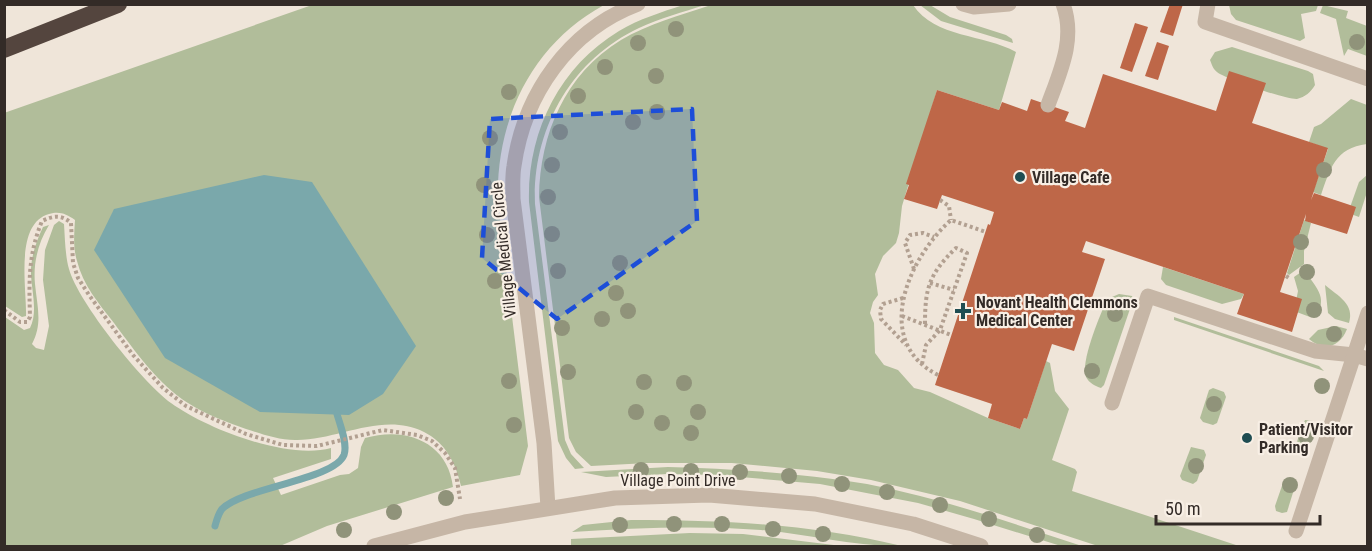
<svg xmlns="http://www.w3.org/2000/svg" width="1372" height="551" viewBox="0 0 1372 551" font-family="'Roboto Condensed',sans-serif">
<style>
.green{fill:#b1bd9a}
.water{fill:#7aa8ab}
.lines{fill:none;stroke-linecap:round;stroke-linejoin:round}
.stream{stroke:#7aa8ab;stroke-width:7}
.building{fill:#be6748}
.path{stroke:#b2a091;stroke-width:4;stroke-dasharray:3 3;stroke-linecap:butt}
.minor{stroke:#c6b6a6;stroke-width:15}
.highway{stroke:#54453e;stroke-width:18}
.tree{fill:#90937a}
.marked{fill:#1d4ed8;fill-opacity:0.2;stroke:#1d4ed8;stroke-width:4.5;stroke-dasharray:12 8;stroke-linejoin:round}
.poi-dot{fill:#1f4d52;stroke:#f8efe5;stroke-width:2}
.labels{text-anchor:middle;stroke-width:4.5;stroke-linejoin:round;paint-order:stroke}
.poi-label{font-size:16px;font-weight:bold;fill:#332b27;stroke:#f8efe5;text-anchor:start}
.street-label{font-size:16px;fill:#332b27;stroke:#f8efe5}
</style>
<rect width="100%" height="100%" fill="#efe5d9"/>
<g class="green">
<path d="M312 5H604C531 45 495 121 498 203L528 446 520 475 461 486C456 464 446 443 424 432 382 411 337 441 295 440 278 440 262 434 246 429 226 422 205 414 188 403 159 385 134 350 114 323 99 304 83 285 77 261 73 248 74 234 75 220 66 214 60 211 49 214 14 224 27 289 26 316L22 317 5 306 4 113Z"/>
<path d="M683 5H705C683 12 660 18 639 28 571 60 532 130 535 204L565 440 571 454 584 468 575 469 566 458 558 441 529 202C527 133 559 67 619 31 639 19 662 12 683 5Z"/>
<path d="M711 5H913C935 38 984 34 1016 52L999 110 937 90 902 206 899 233 896 243 883 256 875 274 878 295 873 302 870 313 874 323 875 353 884 365 898 370 914 388 930 392 988 418 1020 429 1024 418 1027 419 1046 361 1050 363 1055 391 1069 409 1052 460 1075 469 1077 472 1072 491 1239 546H1098L960 501 871 480 817 471 732 463H648L591 466 576 452 569 438 539 197C540 134 565 74 621 40 648 24 681 15 711 5Z"/>
<path d="M920 5H930L950 17 1006 35 1012 39 1013 43 941 21Z"/>
<path d="M1229 5V4L1318 5 1316 11 1301 14 1305 38 1300 41 1236 20 1231 14Z"/>
<path d="M1323 5 1348 11 1346 18 1367 26V56L1348 49 1344 56 1336 19 1320 13Z"/>
<path d="M1232 47 1308 71 1313 74 1315 85C1311 92 1305 97 1297 99 1288 100 1225 79 1217 72 1213 69 1212 65 1210 60L1215 52Z"/>
<path d="M1351 99 1367 105V144C1335 148 1330 169 1321 195L1313 192 1328 149 1309 142 1314 127 1321 124Z"/>
<path d="M1367 175V192L1359 217 1348 213 1359 182Z"/>
<path d="M1304 220 1311 223 1304 251V264L1289 275 1287 273Z"/>
<path d="M59 221 64 224C65 238 65 255 69 269 78 302 143 383 171 403 207 429 287 460 331 448V459L273 478 281 495 340 475 349 474 358 468 361 447 365 438C406 426 448 442 453 487L327 526 280 546H5V317L24 330 30 328C39 310 30 287 31 268 32 253 37 240 43 227L49 225C38 243 33 263 35 284 37 306 43 323 32 344L36 348 44 350 49 326 43 280 45 250 54 225Z"/>
<path d="M1163 267 1244 294 1241 299 1222 304 1166 285 1161 279Z"/>
<path d="M1304 270C1314 285 1330 298 1315 316L1310 317 1294 311 1298 291 1294 277Z"/>
<path d="M1325 285C1338 296 1355 304 1349 323L1335 319 1328 313Z"/>
<path d="M1119 294 1132 296 1133 300 1104 385 1101 388C1095 386 1089 383 1086 377 1080 363 1099 318 1105 304L1112 297Z"/>
<path d="M1174 317 1319 366 1324 371 1174 320Z"/>
<path d="M1336 326 1347 329C1340 347 1324 352 1309 339L1318 330Z"/>
<path d="M1213 388 1224 392 1226 397 1217 423 1213 425 1203 422 1200 418 1209 390Z"/>
<path d="M1305 420 1313 421 1315 426 1306 453 1302 454 1295 452V447Z"/>
<path d="M1191 447 1204 450 1206 455 1197 481 1193 484 1182 480 1180 476Z"/>
<path d="M668 467C735 469 801 473 867 484 941 498 1011 523 1082 546H1061L974 519 918 503 820 484 717 475 667 474 606 477 581 472Z"/>
<path d="M1287 478 1294 480 1295 486 1287 512 1282 513 1276 511 1275 506 1284 480Z"/>
<path d="M631 520C725 520 811 524 902 546 855 547 808 534 761 530 698 525 635 528 572 532L583 525Z"/>
<path d="M690 533 743 534 842 546H571V539Z"/>
</g>
<path class="water" d="M264 175 312 182 416 346 383 394 349 415 260 412 165 358 94 250 114 209Z"/>
<g class="lines">
<path class="stream" d="M215 526C217 519 218 514 222 509 244 487 334 480 344 455 348 444 340 425 337 414"/>
</g>
<g class="building">
<path d="M1170 4H1183L1173 36 1160 32Z"/>
<path d="M1135 23 1148 27 1132 72 1120 68Z"/>
<path d="M1157 42 1169 46 1158 80 1145 76Z"/>
<path d="M1229 71 1266 83 1252 123 1328 148 1311 200 1314 193 1356 207 1347 234 1305 221 1306 214 1280 292 1302 299 1292 332 1237 314 1244 294 1086 241 1082 252 1105 259 1074 351 1052 344 1027 419 1024 418 1020 429 988 418 992 404 935 385 988 224 990 225 994 212 942 195 937 209 904 199 909 185 906 184 937 90 999 110 1002 102 1027 111 1031 99 1069 112 1065 121 1085 128 1103 74 1216 111Z"/>
</g>
<g class="lines">
<g class="path">
<path d="M940 200 949 206 951 220"/>
<path d="M914 269 905 243 910 235 923 233 934 237"/>
<path d="M1286 276 1289 278"/>
<path d="M930 283 954 290"/>
<path d="M903 298 883 304 880 310 881 319 906 345"/>
<path d="M4 310 20 322H27L30 317C29 282 28 255 42 221 53 216 61 214 71 223L73 263 78 278 89 295 133 355 163 388 186 406 246 434 283 445 317 446 383 430 417 435 432 441 445 453 455 468 460 499"/>
<path d="M902 316 951 335"/>
<path d="M922 364 926 345 940 330 967 253 956 248C929 274 925 288 925 324"/>
<path d="M938 375C871 341 909 257 951 220L986 232"/>
<path d="M470 545V546"/>
</g>
<g class="minor">
<path d="M963 4 974 7 1009 4"/>
<path d="M1208 4 1205 22 1368 79"/>
<path d="M1048 105C1060 72 1076 39 1063 4"/>
<path d="M1112 403 1148 296 1315 351 1354 355 1368 359"/>
<path d="M548 508 544 443 513 199C513 188 512 177 514 166 524 94 569 30 638 4"/>
<path d="M1296 531 1368 313"/>
<path d="M374 546 465 522 615 498 709 495 815 504 913 524 981 546"/>
</g>
<path class="highway" d="M4 49 118 4"/>
</g>
<g class="tree">
<circle cx="676" cy="29" r="8"/>
<circle cx="1357" cy="42" r="8"/>
<circle cx="638" cy="43" r="8"/>
<circle cx="605" cy="67" r="8"/>
<circle cx="656" cy="76" r="8"/>
<circle cx="509" cy="92" r="8"/>
<circle cx="578" cy="96" r="8"/>
<circle cx="657" cy="112" r="8"/>
<circle cx="633" cy="122" r="8"/>
<circle cx="560" cy="132" r="8"/>
<circle cx="490" cy="138" r="8"/>
<circle cx="552" cy="165" r="8"/>
<circle cx="1324" cy="170" r="8"/>
<circle cx="484" cy="185" r="8"/>
<circle cx="548" cy="197" r="8"/>
<circle cx="552" cy="234" r="8"/>
<circle cx="487" cy="235" r="8"/>
<circle cx="1301" cy="242" r="8"/>
<circle cx="620" cy="263" r="8"/>
<circle cx="558" cy="271" r="8"/>
<circle cx="1307" cy="272" r="8"/>
<circle cx="495" cy="281" r="8"/>
<circle cx="616" cy="293" r="8"/>
<circle cx="1314" cy="310" r="8"/>
<circle cx="628" cy="311" r="8"/>
<circle cx="1115" cy="314" r="8"/>
<circle cx="602" cy="319" r="8"/>
<circle cx="562" cy="328" r="8"/>
<circle cx="1334" cy="334" r="8"/>
<circle cx="1092" cy="371" r="8"/>
<circle cx="568" cy="372" r="8"/>
<circle cx="509" cy="381" r="8"/>
<circle cx="644" cy="382" r="8"/>
<circle cx="684" cy="383" r="8"/>
<circle cx="1322" cy="386" r="8"/>
<circle cx="1214" cy="404" r="8"/>
<circle cx="636" cy="412" r="8"/>
<circle cx="698" cy="412" r="8"/>
<circle cx="662" cy="423" r="8"/>
<circle cx="514" cy="425" r="8"/>
<circle cx="691" cy="433" r="8"/>
<circle cx="1306" cy="436" r="8"/>
<circle cx="1196" cy="466" r="8"/>
<circle cx="641" cy="470" r="8"/>
<circle cx="691" cy="471" r="8"/>
<circle cx="740" cy="472" r="8"/>
<circle cx="789" cy="476" r="8"/>
<circle cx="842" cy="484" r="8"/>
<circle cx="1290" cy="485" r="8"/>
<circle cx="887" cy="492" r="8"/>
<circle cx="446" cy="498" r="8"/>
<circle cx="940" cy="505" r="8"/>
<circle cx="394" cy="512" r="8"/>
<circle cx="989" cy="519" r="8"/>
<circle cx="674" cy="524" r="8"/>
<circle cx="722" cy="524" r="8"/>
<circle cx="620" cy="525" r="8"/>
<circle cx="773" cy="529" r="8"/>
<circle cx="344" cy="530" r="8"/>
<circle cx="823" cy="534" r="8"/>
<circle cx="1037" cy="535" r="8"/>
</g>
<path class="marked" d="M692 109 697 221 557 319 482 258 490 119Z"/>
<g class="poi-dot">
<circle cx="1020" cy="177" r="6"/>
<path d="M960 302h6v6h6v6h-6v6h-6v-6h-6v-6h6z"/>
<circle cx="1247" cy="438" r="6"/>
</g>
<g class="labels">
<g class="poi-label">
<text x="1032" y="183">Village Cafe</text>
<text x="976" y="308">Novant Health Clemmons<tspan x="976" dy="18">Medical Center</tspan></text>
<text x="1259" y="435">Patient/Visitor<tspan x="1259" dy="18">Parking</tspan></text>
</g>
<g class="street-label">
<text transform="translate(503 250) rotate(-96)" y="6">Village Medical Circle</text>
<text x="678" y="486">Village Point Drive</text>
</g>
</g>
<rect width="1372" height="551" fill="none" stroke="#332b27" stroke-width="12"/>
<path d="M1156 515v9h164v-9" fill="none" stroke="#332b27" stroke-width="3"/>
<text x="1165" y="515" font-size="18" fill="#332b27" stroke="#f8efe5" stroke-width="4.5" paint-order="stroke">50 m</text>
</svg>
